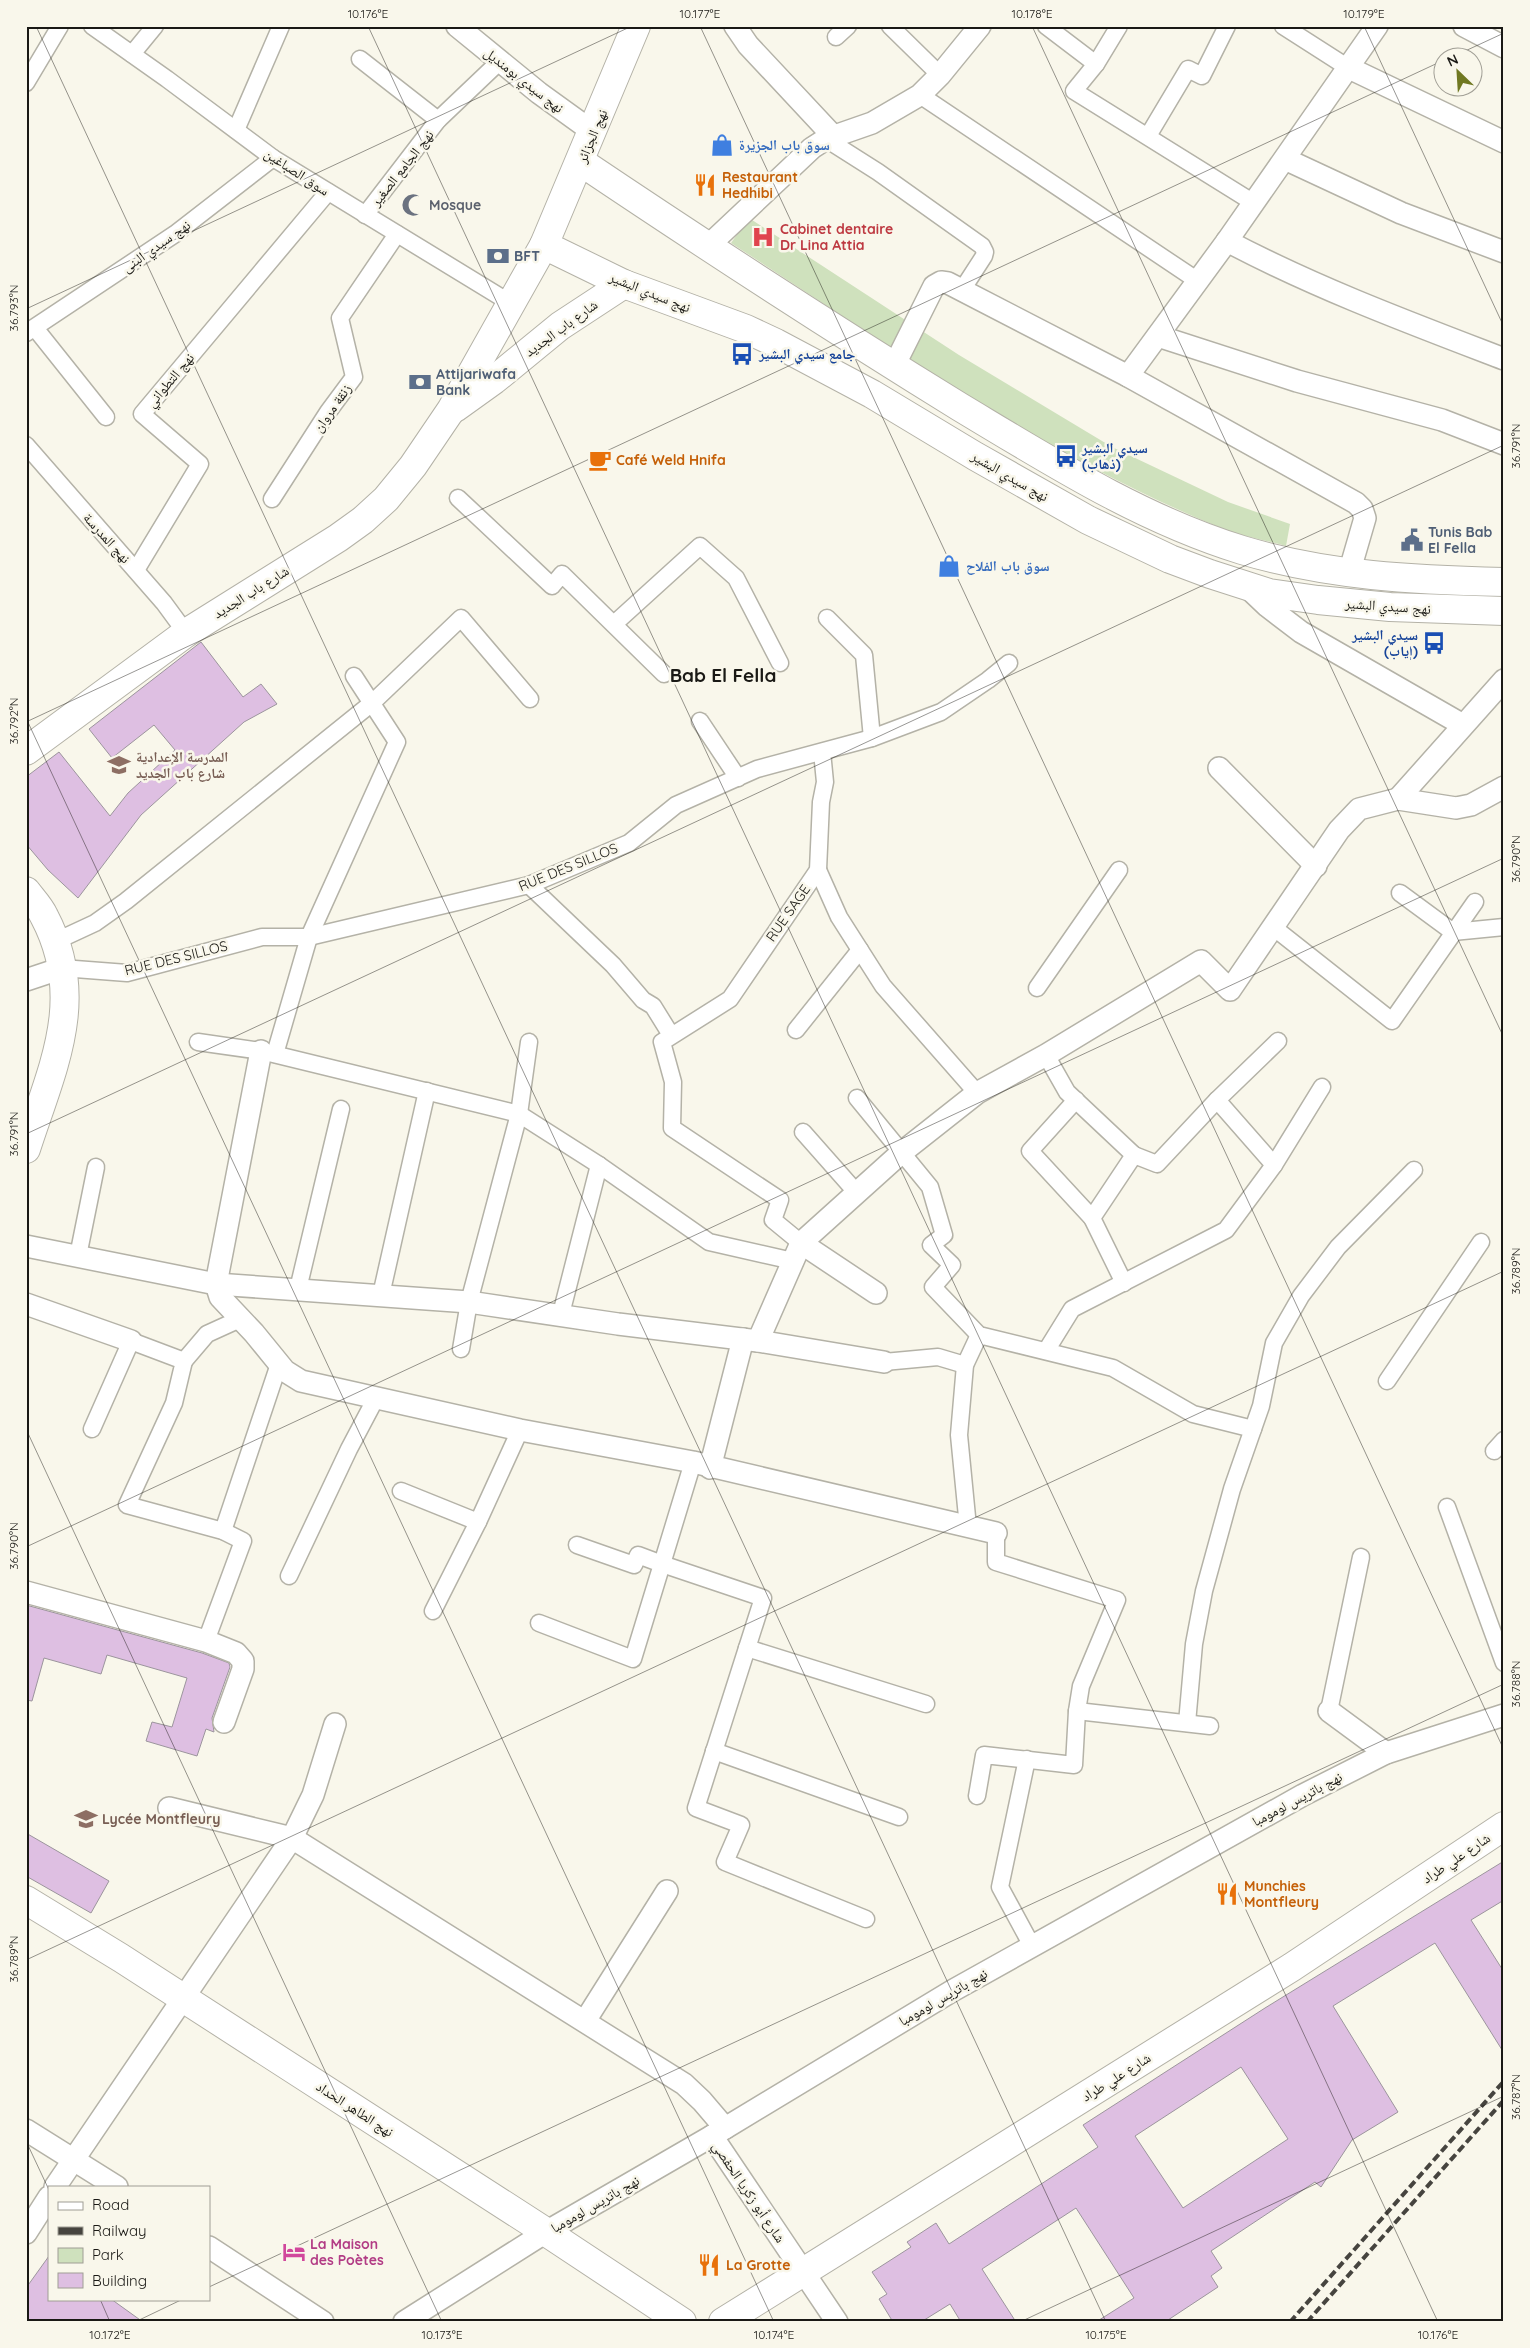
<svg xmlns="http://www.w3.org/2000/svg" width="1530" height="2348" viewBox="0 0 1530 2348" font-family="Quicksand,'Noto Naskh Arabic',sans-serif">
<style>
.green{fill:#cfe1bd}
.building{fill:#debfe2;stroke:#9c959d;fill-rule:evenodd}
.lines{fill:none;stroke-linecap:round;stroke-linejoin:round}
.pedestrian-casing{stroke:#b4b2a7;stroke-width:19}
.minor-casing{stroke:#b4b2a7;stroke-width:24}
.tertiary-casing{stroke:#b4b2a7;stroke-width:30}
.secondary-casing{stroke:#b4b2a7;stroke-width:30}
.primary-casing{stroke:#b4b2a7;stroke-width:30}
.pedestrian{stroke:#fff;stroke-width:16}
.minor{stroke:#fff;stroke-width:21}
.tertiary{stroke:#fff;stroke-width:28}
.secondary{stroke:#fff;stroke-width:28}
.primary{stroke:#fff;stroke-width:28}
.rail{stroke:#46443f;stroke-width:4;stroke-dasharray:8 4;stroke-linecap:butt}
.ticks{fill:none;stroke:#1a1915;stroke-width:1;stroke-opacity:0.45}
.labels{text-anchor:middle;stroke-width:5;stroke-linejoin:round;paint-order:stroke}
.street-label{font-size:14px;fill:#1a1915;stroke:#f9f7eb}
.shop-label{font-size:14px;font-weight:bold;fill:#366cbe;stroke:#f9f7eb;text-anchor:start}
.food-label{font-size:14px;font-weight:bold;fill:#c56008;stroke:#f9f7eb;text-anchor:start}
.worship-label{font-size:14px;font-weight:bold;fill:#5b616d;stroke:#f9f7eb;text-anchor:start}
.health-label{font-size:14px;font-weight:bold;fill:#be3a42;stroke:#f9f7eb;text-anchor:start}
.service-label{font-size:14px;font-weight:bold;fill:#4e5e75;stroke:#f9f7eb;text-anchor:start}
.transit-label{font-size:14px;font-weight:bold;fill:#164399;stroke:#f9f7eb;text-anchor:start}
.education-label{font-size:14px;font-weight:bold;fill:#785e54;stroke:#f9f7eb;text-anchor:start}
.hotel-label{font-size:14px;font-weight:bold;fill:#b23c85;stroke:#f9f7eb;text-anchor:start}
.district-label{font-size:19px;font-weight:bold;fill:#1a1915;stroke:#f9f7eb}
.neatline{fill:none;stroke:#1a1915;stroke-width:2}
.ticks-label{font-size:12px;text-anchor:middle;fill:#1a1915}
</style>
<rect width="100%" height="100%" fill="#f9f7eb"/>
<path class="green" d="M749 218 959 355 1112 447 1228 502 1290 524 1286 546C1265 540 1241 536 1221 528 1047 457 888 345 731 243Z"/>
<g class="building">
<path d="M201 642 243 697 261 684 277 704 244 722 141 815 78 898 48 870 26 844V777L59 752 110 816 128 793 175 750 154 725 112 758 89 729Z"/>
<path d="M26 1605 202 1653 229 1663 230 1667 212 1718 214 1732 206 1729 197 1756 146 1741 152 1722 172 1727 187 1678 107 1655 101 1674 44 1658 32 1701 26 1700Z"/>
<path d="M26 1833 109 1881 91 1913 26 1876Z"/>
<path d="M1504 1861V1900L1471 1920 1504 1972V2053L1435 1943 1333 2006 1398 2112 1352 2140 1321 2187 1315 2182 1211 2251 1222 2268 1211 2276 1218 2287 1165 2322H1096L1134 2298 1076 2208 982 2269 1016 2322H961L950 2304 921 2322H893L879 2299 887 2294 872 2272 911 2247 907 2242 936 2223 949 2244 1098 2147 1083 2125 1265 2008ZM1241 2067 1288 2139 1183 2208 1135 2136Z"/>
<path d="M49 2256V2299H111L143 2322H26V2288Z"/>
</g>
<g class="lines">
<defs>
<g id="pedestrian">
<path d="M92 26 167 79 273 158 512 304"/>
<path d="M890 26 940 75"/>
<path d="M1046 26 1096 64"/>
<path d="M1119 26 1096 64 1074 91 1254 203"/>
<path d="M1283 26 1347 67"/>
<path d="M836 37 848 26"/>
<path d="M132 54 155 26"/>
<path d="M360 59 438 120"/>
<path d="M26 83 60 26"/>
<path d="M920 95 1198 281"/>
<path d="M236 130 281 26"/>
<path d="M1148 136 1188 69 1202 76 1227 26"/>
<path d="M826 139 878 172 982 246 985 252 984 256 962 290"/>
<path d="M365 215 438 120 499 62"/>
<path d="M35 328 106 417"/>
<path d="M26 333 175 234 273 158"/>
<path d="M26 445 164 603 186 633"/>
<path d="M458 498 552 586 562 574 664 674"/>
<path d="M272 499 328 412 354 377 340 318 397 234"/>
<path d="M136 570 200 464 142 414 328 192"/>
<path d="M827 618 864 655 872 738"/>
<path d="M614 624 700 546 736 578 780 663"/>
<path d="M700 721 738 778"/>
<path d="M818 870 839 917 883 986 977 1093"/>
<path d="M529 885 613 965 643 1000 653 1006 671 1035"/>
<path d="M1400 893 1453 932 1504 927"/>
<path d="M1273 927 1392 1021 1475 902"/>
<path d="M67 936 95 923 126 901 372 703 461 618 530 699"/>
<path d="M62 968 127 973 262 937H309L529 885 629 843 676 805 757 769 872 738 941 712 988 680 1009 663"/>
<path d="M1037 988 1119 870"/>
<path d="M796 1030 860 950"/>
<path d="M198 1042 261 1051 519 1114 599 1165 709 1242 793 1261"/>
<path d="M275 1054 309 937 397 742 354 676"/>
<path d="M1046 1055 1067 1092 1134 1155 1092 1218 1124 1283"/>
<path d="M857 1098 930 1187 944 1235 931 1245 952 1265 933 1287 979 1335 1113 1368 1193 1414 1253 1429"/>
<path d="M1076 1100 1030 1151 1092 1218"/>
<path d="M1217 1100 1274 1165"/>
<path d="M803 1132 856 1192"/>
<path d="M1134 1155 1157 1164 1217 1100 1278 1041"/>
<path d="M801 1243 773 1220 780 1200 672 1128 673 1082 662 1042 730 999 818 870 821 802 825 782 822 752"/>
<path d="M78 1256 96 1167"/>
<path d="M298 1289 341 1109"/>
<path d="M381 1295 427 1091"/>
<path d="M561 1314 599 1165"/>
<path d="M461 1349 469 1302 519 1114 529 1042"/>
<path d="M1046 1351 1072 1309 1226 1230 1274 1165 1322 1087"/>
<path d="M184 1361 207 1334 240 1319"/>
<path d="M884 1362 938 1357 965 1365"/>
<path d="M1387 1381 1481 1242"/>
<path d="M92 1429 131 1341 184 1361 174 1403 127 1505 223 1531 243 1541 206 1641"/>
<path d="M1494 1451 1504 1440"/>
<path d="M693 1462 662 1564 763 1598 696 1808 741 1825 725 1862 866 1919"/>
<path d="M401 1491 478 1522"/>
<path d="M1447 1507 1504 1663"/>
<path d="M968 1527 959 1435 965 1365 979 1335"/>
<path d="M223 1531 279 1364"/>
<path d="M289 1576 349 1449 377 1396"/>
<path d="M433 1611 478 1522 520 1430"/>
<path d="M539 1623 633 1659 662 1564 638 1555 634 1565 577 1545"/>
<path d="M747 1648 926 1704"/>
<path d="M1077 1711 1210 1726"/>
<path d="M1329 1711 1361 1557"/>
<path d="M1187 1723 1194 1644 1204 1591 1232 1489 1261 1406 1274 1343 1301 1296 1338 1247 1414 1170"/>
<path d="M714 1751 899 1817"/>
<path d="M1027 1759 1000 1887 1032 1946"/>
<path d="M977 1796 984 1755 1074 1765 1077 1711 1081 1686 1117 1600 996 1562V1533"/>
</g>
<g id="minor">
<path d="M457 26 539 93 593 132"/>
<path d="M735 26 748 45 834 137"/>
<path d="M1464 26 1504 47"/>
<path d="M1347 67 1504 142"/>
<path d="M1285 159 1401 213 1504 252"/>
<path d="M1227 241C1316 288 1410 323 1504 359"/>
<path d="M708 246 812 148 826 139 872 123 920 95 940 75 980 26"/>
<path d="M1158 336 1297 381 1442 420 1504 444"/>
<path d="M894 366 934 286 941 282 948 283 1128 376 1356 503 1362 509 1365 518 1349 573"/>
<path d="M1128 376 1227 241 1377 26"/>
<path d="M1247 587 1267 606 1301 632 1463 725"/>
<path d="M1219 768 1316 866"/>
<path d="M1398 799 1504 680"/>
<path d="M26 980 62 968"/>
<path d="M261 1051 216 1284 220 1297 254 1333 285 1371 301 1381 520 1430 693 1462 996 1533"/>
<path d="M801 1243 876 1293"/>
<path d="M26 1246 216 1284 469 1302 618 1324 758 1341 884 1362"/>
<path d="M26 1304 131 1341"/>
<path d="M758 1341 801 1243 901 1153 977 1093 1046 1055 1201 961 1230 990 1339 830 1359 809 1398 799 1456 808 1471 805 1504 787"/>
<path d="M710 1468 743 1339"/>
<path d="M26 1592 206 1641 236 1653 243 1661V1669L224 1722"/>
<path d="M1329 1711 1386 1753"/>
<path d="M169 1808 292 1838 684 2084 702 2101 725 2128"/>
<path d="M585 2021 667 1891"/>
<path d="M26 2130 117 2187"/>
<path d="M712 2136 837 2322"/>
<path d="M55 2187 292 1838 313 1795 335 1724"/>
<path d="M26 2233 49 2197"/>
<path d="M209 2247 323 2322"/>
<path d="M404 2322 546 2232 712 2136 952 1991 1303 1795 1386 1753 1504 1715"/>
</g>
<g id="tertiary">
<path d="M26 891C32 899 40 907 44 916 88 999 52 1068 26 1149"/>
<path d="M26 1900 121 1958 546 2232 682 2322"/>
<path d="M723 2322 1292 1967 1504 1826"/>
</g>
<g id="secondary">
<path d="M455 408 494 380 560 326 624 284"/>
<path d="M26 751 186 633 338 538 363 520 386 499 413 466 451 410 544 245"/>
</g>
<g id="primary">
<path d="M636 26 544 245 624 284 746 329 776 343 872 394 975 456 1088 520 1170 559 1210 574 1269 593 1318 600 1390 607 1504 611"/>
<path d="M581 162C706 246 832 328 960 407 1050 461 1141 519 1242 550 1329 576 1414 580 1504 582"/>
</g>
</defs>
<use href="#pedestrian" class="pedestrian-casing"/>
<use href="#minor" class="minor-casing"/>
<use href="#tertiary" class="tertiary-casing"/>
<use href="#secondary" class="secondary-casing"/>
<use href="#primary" class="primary-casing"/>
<use href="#pedestrian" class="pedestrian"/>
<use href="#minor" class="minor"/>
<use href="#tertiary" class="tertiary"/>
<use href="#secondary" class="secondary"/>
<use href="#primary" class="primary"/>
<g class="rail">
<path d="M1290 2322 1504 2081"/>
<path d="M1307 2322 1504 2100"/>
</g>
</g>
<path class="ticks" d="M36 26 1106 2322M368 26 1438 2322M700 26 1504 1750M1032 26 1504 1038M1364 26 1504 327M1450 58 1504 33M26 309 632 26M26 718 774 2322M26 722 1442 61M26 1134 1504 445M26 1429 442 2322M26 1547 1504 858M26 1960 1504 1271M26 2141 49 2190M209 2287 1504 1684M100 2299 110 2322M135 2322 183 2299M1020 2322 1504 2096"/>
<defs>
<symbol id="shop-bare" viewBox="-9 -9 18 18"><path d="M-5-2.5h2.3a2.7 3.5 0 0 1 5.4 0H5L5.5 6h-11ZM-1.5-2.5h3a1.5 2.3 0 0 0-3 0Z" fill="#3f7fe0" stroke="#f9f7eb" stroke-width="2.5" paint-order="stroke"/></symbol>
<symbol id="restaurant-bare" viewBox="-9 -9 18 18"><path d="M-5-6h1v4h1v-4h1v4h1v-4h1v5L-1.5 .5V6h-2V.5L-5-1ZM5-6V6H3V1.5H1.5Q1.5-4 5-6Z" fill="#e8710a" stroke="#f9f7eb" stroke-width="2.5" paint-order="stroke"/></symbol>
<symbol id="mosque-bare" viewBox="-9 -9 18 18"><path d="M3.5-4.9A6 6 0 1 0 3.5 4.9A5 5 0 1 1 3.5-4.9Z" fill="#6b7280" stroke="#f9f7eb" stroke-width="2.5" paint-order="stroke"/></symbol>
<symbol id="hospital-bare" viewBox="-9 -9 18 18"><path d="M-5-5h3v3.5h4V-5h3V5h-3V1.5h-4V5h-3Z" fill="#e0444e" stroke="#f9f7eb" stroke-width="2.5" paint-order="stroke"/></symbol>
<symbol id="bank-bare" viewBox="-9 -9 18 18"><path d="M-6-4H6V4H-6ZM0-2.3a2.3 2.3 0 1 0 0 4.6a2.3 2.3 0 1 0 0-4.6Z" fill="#5c6f8a" stroke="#f9f7eb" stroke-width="2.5" paint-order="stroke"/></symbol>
<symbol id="bus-bare" viewBox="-9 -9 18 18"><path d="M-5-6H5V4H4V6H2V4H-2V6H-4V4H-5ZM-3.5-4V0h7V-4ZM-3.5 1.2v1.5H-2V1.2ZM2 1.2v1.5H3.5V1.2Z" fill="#1a4fb4" stroke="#f9f7eb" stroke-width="2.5" paint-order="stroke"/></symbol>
<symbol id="cafe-bare" viewBox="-9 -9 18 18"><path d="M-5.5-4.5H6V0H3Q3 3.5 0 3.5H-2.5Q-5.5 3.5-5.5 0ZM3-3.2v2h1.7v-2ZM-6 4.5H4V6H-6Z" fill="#e8710a" stroke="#f9f7eb" stroke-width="2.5" paint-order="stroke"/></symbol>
<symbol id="civic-bare" viewBox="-9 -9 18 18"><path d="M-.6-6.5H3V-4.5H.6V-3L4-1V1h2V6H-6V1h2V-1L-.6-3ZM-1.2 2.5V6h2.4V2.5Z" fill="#5c6f8a" stroke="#f9f7eb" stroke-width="2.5" paint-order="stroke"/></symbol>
<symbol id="school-bare" viewBox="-9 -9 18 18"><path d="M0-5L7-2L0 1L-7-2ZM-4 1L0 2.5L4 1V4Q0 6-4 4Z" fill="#8d6e63" stroke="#f9f7eb" stroke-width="2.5" paint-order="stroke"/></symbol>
<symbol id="hotel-bare" viewBox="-9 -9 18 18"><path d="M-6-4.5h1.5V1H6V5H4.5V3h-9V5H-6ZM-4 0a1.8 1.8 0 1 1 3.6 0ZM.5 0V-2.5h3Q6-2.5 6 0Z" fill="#d1479c" stroke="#f9f7eb" stroke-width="2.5" paint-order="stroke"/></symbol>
</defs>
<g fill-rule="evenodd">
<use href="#shop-bare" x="706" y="129" width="32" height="32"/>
<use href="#restaurant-bare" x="689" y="169" width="32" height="32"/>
<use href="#mosque-bare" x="397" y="189" width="32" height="32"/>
<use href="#hospital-bare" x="747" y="221" width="32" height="32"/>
<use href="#bank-bare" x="482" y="240" width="32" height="32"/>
<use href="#bus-bare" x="726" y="338" width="32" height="32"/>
<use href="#bank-bare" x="404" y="366" width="32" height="32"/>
<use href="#bus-bare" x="1050" y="440" width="32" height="32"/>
<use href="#cafe-bare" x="584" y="444" width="32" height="32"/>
<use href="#civic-bare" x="1396" y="524" width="32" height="32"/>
<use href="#shop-bare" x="933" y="550" width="32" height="32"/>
<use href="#bus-bare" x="1418" y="627" width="32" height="32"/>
<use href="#school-bare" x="103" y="749" width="32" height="32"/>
<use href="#school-bare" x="70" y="1803" width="32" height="32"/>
<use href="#restaurant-bare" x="1211" y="1878" width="32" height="32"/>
<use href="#hotel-bare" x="278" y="2236" width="32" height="32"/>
<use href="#restaurant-bare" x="693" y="2249" width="32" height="32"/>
</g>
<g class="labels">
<g class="street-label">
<text transform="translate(524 80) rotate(38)" y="5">نهج سيدي بومنديل</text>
<text transform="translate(592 136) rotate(-67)" y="5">نهج الجزائر</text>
<text transform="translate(402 168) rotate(-52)" y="5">نهج الجامع الصغير</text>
<text transform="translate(297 172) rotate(33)" y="5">سوق الصباغين</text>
<text transform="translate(156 246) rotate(-35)" y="5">نهج سيدي البنى</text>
<text transform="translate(650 292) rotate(22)" y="5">نهج سيدي البشير</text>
<text transform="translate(561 328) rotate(-36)" y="5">شارع باب الجديد</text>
<text transform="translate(170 380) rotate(-50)" y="5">نهج التطواني</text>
<text transform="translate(332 408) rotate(-55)" y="5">زنقة مروان</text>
<text transform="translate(1010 476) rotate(30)" y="5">نهج سيدي البشير</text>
<text transform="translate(107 538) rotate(48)" y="5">نهج المدرسة</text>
<text transform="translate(251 592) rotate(-32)" y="5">شارع باب الجديد</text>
<text transform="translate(1388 606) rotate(4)" y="5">نهج سيدي البشير</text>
<text transform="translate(568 867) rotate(-22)" y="5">RUE DES SILLOS</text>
<text transform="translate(788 913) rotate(-55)" y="5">RUE SAGE</text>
<text transform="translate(176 958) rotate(-14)" y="5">RUE DES SILLOS</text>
<text transform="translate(1297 1799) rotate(-28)" y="5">نهج باتريس لومومبا</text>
<text transform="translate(1456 1858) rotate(-34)" y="5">شارع علي طراد</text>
<text transform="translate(943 1997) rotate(-30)" y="5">نهج باتريس لومومبا</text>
<text transform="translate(1116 2077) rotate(-32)" y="5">شارع علي طراد</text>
<text transform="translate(355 2109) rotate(33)" y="5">نهج الطاهر الحداد</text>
<text transform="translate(749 2192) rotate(56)" y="5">شارع أبو زكريا الحفصي</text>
<text transform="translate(595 2204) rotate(-30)" y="5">نهج باتريس لومومبا</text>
</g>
<g class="shop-label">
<text x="739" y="150">سوق باب الجزيرة</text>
<text x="966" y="571">سوق باب الفلاح</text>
</g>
<g class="food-label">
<text x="722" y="182">Restaurant<tspan x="722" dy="16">Hedhibi</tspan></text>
<text x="616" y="465">Café Weld Hnifa</text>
<text x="1244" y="1891">Munchies<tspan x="1244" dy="16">Montfleury</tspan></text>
<text x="726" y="2270">La Grotte</text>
</g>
<g class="worship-label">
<text x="429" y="210">Mosque</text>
</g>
<g class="health-label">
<text x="780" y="234">Cabinet dentaire<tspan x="780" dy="16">Dr Lina Attia</tspan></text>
</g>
<g class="service-label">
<text x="514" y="261">BFT</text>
<text x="436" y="379">Attijariwafa<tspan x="436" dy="16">Bank</tspan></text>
<text x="1428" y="537">Tunis Bab<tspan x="1428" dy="16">El Fella</tspan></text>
</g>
<g class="transit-label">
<text x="759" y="359">جامع سيدي البشير</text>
<text x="1082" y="453">سيدي البشير<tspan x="1082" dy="16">(ذهاب)</tspan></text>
<text x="1418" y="640" text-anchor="end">سيدي البشير<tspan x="1418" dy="16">(إياب)</tspan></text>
</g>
<g class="education-label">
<text x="136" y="762">المدرسة الإعدادية<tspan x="136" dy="16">شارع باب الجديد</tspan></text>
<text x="102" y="1824">Lycée Montfleury</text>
</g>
<g class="hotel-label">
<text x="310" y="2249">La Maison<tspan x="310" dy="16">des Poètes</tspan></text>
</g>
<g class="district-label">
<text x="723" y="682">Bab El Fella</text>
</g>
</g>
<rect width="1530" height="2348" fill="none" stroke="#f9f7eb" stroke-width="55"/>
<rect x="48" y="2186" width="162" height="115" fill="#f9f7eb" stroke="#a09e95"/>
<rect x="58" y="2202" width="25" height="8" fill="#ffffff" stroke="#a09e95"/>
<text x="92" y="2210" font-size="15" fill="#1a1915">Road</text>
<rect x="58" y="2227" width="25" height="8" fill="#46443f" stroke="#a09e95"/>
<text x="92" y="2236" font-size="15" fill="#1a1915">Railway</text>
<rect x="58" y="2248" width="25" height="15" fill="#cfe1bd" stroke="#a09e95"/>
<text x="92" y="2260" font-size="15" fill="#1a1915">Park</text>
<rect x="58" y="2273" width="25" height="15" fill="#debfe2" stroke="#a09e95"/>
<text x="92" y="2286" font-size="15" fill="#1a1915">Building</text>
<g transform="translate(1458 72) rotate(335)"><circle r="24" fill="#f9f7eb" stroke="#a09e95"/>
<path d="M0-4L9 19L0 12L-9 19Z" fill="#707822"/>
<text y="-8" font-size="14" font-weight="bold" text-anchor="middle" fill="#1a1915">N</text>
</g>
<rect x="28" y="28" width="1474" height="2292" class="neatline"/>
<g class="ticks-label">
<text x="368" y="18">10.176°E</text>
<text x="700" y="18">10.177°E</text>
<text x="1032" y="18">10.178°E</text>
<text x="1364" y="18">10.179°E</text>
<text transform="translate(14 308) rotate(-90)" y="4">36.793°N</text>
<text transform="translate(1516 446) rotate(-90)" y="4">36.791°N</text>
<text transform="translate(14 721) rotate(-90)" y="4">36.792°N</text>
<text transform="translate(1516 859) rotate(-90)" y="4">36.790°N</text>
<text transform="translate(14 1134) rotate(-90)" y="4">36.791°N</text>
<text transform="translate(1516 1271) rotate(-90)" y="4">36.789°N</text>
<text transform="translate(14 1546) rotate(-90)" y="4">36.790°N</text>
<text transform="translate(1516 1684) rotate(-90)" y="4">36.788°N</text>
<text transform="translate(14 1959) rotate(-90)" y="4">36.789°N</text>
<text transform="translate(1516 2097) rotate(-90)" y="4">36.787°N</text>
<text x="110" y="2339">10.172°E</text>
<text x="442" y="2339">10.173°E</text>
<text x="774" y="2339">10.174°E</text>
<text x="1106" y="2339">10.175°E</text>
<text x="1438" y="2339">10.176°E</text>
</g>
</svg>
